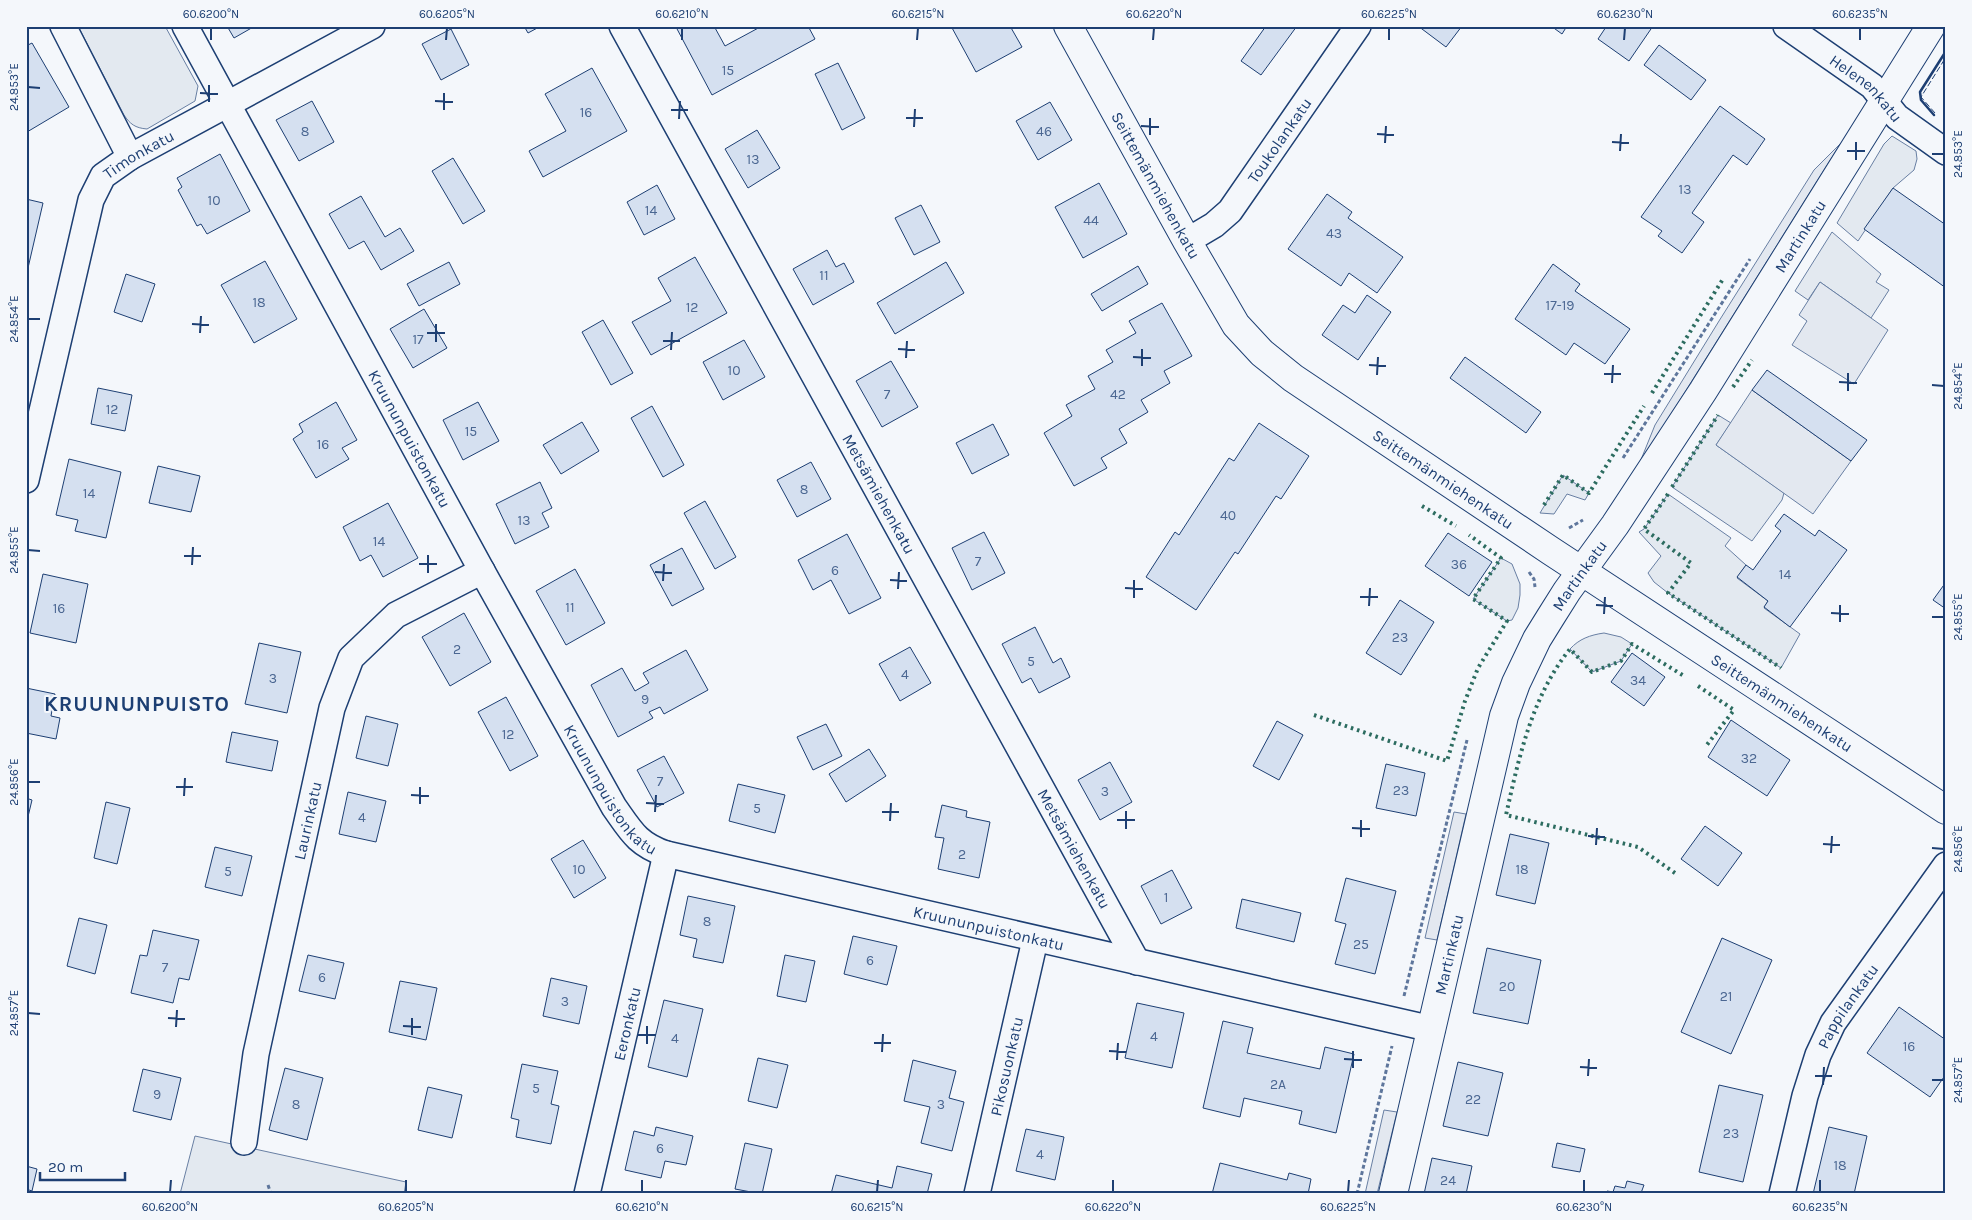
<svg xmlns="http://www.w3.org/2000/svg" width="1972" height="1220" viewBox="0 0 1972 1220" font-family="Karla,sans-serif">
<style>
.green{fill:#e3e9f0;stroke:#687fa3}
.parking{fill:#e3e8f0;stroke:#687fa3}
.building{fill:#d5e0f0;stroke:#1d3f73}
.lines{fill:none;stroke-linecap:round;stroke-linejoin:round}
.minor-casing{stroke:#1d3f73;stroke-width:28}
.tertiary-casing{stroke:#1d3f73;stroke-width:30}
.path{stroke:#5e769c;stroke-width:3;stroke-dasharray:4 2.5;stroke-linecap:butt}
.minor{stroke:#f4f7fb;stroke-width:25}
.tertiary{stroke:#f4f7fb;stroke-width:28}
.hedge{stroke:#2c6c60;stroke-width:4;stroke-dasharray:2.5 4;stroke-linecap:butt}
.fence{stroke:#1d3f73;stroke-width:1;stroke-dasharray:6 2.5;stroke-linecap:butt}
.wall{stroke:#1d3f73;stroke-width:2.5}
.ticks{fill:none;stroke:#1d3f73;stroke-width:2}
.labels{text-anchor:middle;stroke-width:4;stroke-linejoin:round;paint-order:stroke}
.number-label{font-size:14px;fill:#4b6792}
.street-label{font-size:16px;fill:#1d3f73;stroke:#f4f7fb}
.district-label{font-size:21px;font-weight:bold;letter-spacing:1px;fill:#1d3f73;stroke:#f4f7fb}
.neatline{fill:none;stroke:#1d3f73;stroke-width:2}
.ticks-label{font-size:12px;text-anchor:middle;fill:#1d3f73}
</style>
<rect width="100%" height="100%" fill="#f4f7fb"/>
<g class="green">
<path d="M78 26H165L198 86 195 101 147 129C135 128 130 124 124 115Z"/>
<path d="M1892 136 1916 151 1917 159 1914 170 1893 188 1858 241 1837 223 1884 144Z"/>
<path d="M1832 232 1881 274 1876 282 1889 290 1871 318 1820 282 1808 300 1795 291Z"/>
<path d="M1718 415 1731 423 1716 445 1784 493 1782 500 1752 541 1672 487Z"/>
<path d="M1563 475 1589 493 1585 500 1567 494 1554 514 1540 513Z"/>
<path d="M1668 494 1731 538 1725 546 1746 565 1737 578 1768 601 1764 608 1800 634 1781 668 1668 593 1654 582 1648 573 1661 556 1639 532 1644 529Z"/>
<path d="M1501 558 1512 564 1520 584V595L1518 608 1512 620 1507 621 1473 599Z"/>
<path d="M1604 633 1621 637 1632 644 1621 661 1592 672 1570 649C1579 639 1590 635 1604 633Z"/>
<path d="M195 1136 406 1182 404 1194H180Z"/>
</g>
<g class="parking">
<path d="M1841 143 1638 467 1655 425 1719 321 1814 170Z"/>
<path d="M1820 282 1888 330 1854 384 1792 345 1807 321 1799 315Z"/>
<path d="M1752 390 1851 461 1813 514 1716 445Z"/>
<path d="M1454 812 1466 814 1437 940 1425 938Z"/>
<path d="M1384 1110 1397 1112 1377 1194H1365Z"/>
</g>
<g class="building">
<path d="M227 26H255L234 38Z"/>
<path d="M524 26H541L528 33Z"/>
<path d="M678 26H714L725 46 762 26H808L815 39 712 95 676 27Z"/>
<path d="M951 26H1010L1022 47 976 72Z"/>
<path d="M1266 26H1297L1261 75 1241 61Z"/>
<path d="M1418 26H1462L1446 47Z"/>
<path d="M1551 26H1567L1562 34Z"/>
<path d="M1605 26H1653L1629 61 1598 39 1606 27Z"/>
<path d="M451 29 469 65 441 80 422 44Z"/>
<path d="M32 43 69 107 27 132 26 46Z"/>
<path d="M1659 45 1706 80 1691 100 1644 65Z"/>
<path d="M838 63 865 118 842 130 815 74Z"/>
<path d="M592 68 627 131 543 177 529 151 566 131 545 94Z"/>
<path d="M312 101 334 142 299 161 276 120Z"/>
<path d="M1050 102 1072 140 1038 160 1016 121Z"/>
<path d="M1720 106 1765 139 1747 165 1733 155 1692 213 1704 222 1682 253 1658 236 1662 231 1641 217Z"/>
<path d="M757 130 780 168 748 188 725 149Z"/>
<path d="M220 154 250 211 207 234 201 224 197 226 178 190 182 187 177 178Z"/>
<path d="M453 158 485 211 463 224 432 171Z"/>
<path d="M1099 183 1127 234 1083 258 1055 207Z"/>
<path d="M657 185 675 219 644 235 627 202Z"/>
<path d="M1893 188 1946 225V288L1864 229Z"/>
<path d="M1327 194 1352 212 1348 218 1403 257 1377 293 1349 273 1341 286 1288 249Z"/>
<path d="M361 196 385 237 400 228 414 251 381 270 364 241 349 249 329 214Z"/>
<path d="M26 199 43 203 28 268H26Z"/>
<path d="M921 205 940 242 914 255 895 218Z"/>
<path d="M827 250 836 267 844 263 854 282 813 305 793 269Z"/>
<path d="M695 257 727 313 651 355 632 322 671 301 658 278Z"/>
<path d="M265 261 297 319 254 343 221 285Z"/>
<path d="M449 262 460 284 419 306 407 284Z"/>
<path d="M946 262 964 293 895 334 877 303Z"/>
<path d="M1553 264 1580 284 1575 291 1630 329 1605 364 1574 343 1566 355 1515 319Z"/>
<path d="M1138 266 1148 284 1102 311 1091 294Z"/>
<path d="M126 274 155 284 142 322 114 312Z"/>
<path d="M1367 295 1391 312 1358 360 1322 335 1343 305 1355 313Z"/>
<path d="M1162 303 1192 356 1164 371 1170 383 1141 400 1148 412 1119 429 1127 443 1101 458 1107 468 1074 486 1044 433 1072 416 1066 405 1095 389 1088 376 1113 362 1106 350 1136 333 1129 321Z"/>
<path d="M424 309 447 348 413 368 390 329Z"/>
<path d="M603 320 633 373 611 385 582 332Z"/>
<path d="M744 340 765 377 723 400 703 362Z"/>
<path d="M1465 357 1541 412 1526 433 1450 378Z"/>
<path d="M891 361 918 407 882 427 856 381Z"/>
<path d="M1767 370 1867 440 1851 461 1752 390Z"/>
<path d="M98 388 132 395 125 431 91 424Z"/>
<path d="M336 402 357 440 342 448 349 459 316 478 293 439 303 432 299 424Z"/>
<path d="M478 402 499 441 463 460 443 420Z"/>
<path d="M652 406 684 465 663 477 631 418Z"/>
<path d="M582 422 599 451 561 474 543 445Z"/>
<path d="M1259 423 1309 456 1281 499 1276 496 1238 554 1235 552 1196 610 1146 577 1175 532 1179 535 1229 458 1234 461Z"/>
<path d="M993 424 1009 455 972 474 956 443Z"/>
<path d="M69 459 121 472 106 538 75 531 78 520 56 515Z"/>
<path d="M811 462 831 499 797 517 777 480Z"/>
<path d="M158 466 200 476 191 512 149 503Z"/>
<path d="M540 482 552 508 542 513 549 527 515 544 496 504Z"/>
<path d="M705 501 736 557 715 569 684 513Z"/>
<path d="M388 503 418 558 383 577 371 555 360 561 343 527Z"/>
<path d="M1784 514 1815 536 1819 530 1847 550 1790 627 1764 607 1768 601 1737 577 1746 565 1753 570 1781 531 1775 526Z"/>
<path d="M984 532 1005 573 972 590 952 548Z"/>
<path d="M1448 533 1492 562 1469 596 1425 566Z"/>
<path d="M847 534 881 598 849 614 831 580 813 590 798 560Z"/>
<path d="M682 548 704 589 672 606 650 565Z"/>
<path d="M575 569 605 623 566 645 536 591Z"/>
<path d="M43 574 88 584 76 643 30 633Z"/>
<path d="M1946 582V609L1933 600Z"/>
<path d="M1400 600 1434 622 1401 675 1366 653Z"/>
<path d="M464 613 491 662 450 686 422 637Z"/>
<path d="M1035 627 1053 663 1061 658 1070 677 1039 693 1031 678 1022 683 1002 644Z"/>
<path d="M259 643 301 652 287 713 245 704Z"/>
<path d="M910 647 931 683 900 701 879 664Z"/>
<path d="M686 650 708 690 664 714 660 707 649 712 653 718 618 737 591 685 622 668 635 691 649 683 643 673Z"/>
<path d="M1632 653 1665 677 1644 706 1611 682Z"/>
<path d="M26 688 55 694 51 716 60 718 56 739 26 733Z"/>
<path d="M506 697 538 756 510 771 478 712Z"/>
<path d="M366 716 398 724 388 766 356 758Z"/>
<path d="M1731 720 1790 760 1767 796 1708 757Z"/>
<path d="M1277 721 1303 735 1279 780 1253 766Z"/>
<path d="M826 724 842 756 813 770 797 737Z"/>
<path d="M232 732 278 741 272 771 226 762Z"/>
<path d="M869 749 886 776 846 802 829 774Z"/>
<path d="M664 756 684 793 657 807 637 770Z"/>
<path d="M1110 762 1132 802 1100 820 1078 780Z"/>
<path d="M1386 764 1425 773 1416 816 1376 808Z"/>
<path d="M738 784 785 795 775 833 729 821Z"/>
<path d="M348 792 386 801 376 842 339 834Z"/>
<path d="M26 798 32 800 26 825Z"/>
<path d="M106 802 130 808 117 864 94 858Z"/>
<path d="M942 805 967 811 966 817 990 822 979 878 938 869 944 838 935 837Z"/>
<path d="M1705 826 1742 853 1718 886 1681 859Z"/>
<path d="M1510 834 1549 843 1535 904 1496 895Z"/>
<path d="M583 840 606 878 574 898 551 859Z"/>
<path d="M215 847 252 856 242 896 205 887Z"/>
<path d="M1172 870 1192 908 1161 924 1141 886Z"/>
<path d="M1346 878 1396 891 1375 974 1335 964 1346 924 1335 921Z"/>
<path d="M688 896 735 906 723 963 693 957 697 939 680 935Z"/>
<path d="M1242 899 1301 913 1294 942 1236 928Z"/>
<path d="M79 918 107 925 95 974 67 966Z"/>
<path d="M153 930 199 940 189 980 179 978 173 1003 131 993 140 955 147 956Z"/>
<path d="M853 936 897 946 887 985 844 974Z"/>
<path d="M1722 938 1772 960 1731 1054 1681 1032Z"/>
<path d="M1487 948 1541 960 1528 1024 1473 1013Z"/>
<path d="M308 955 344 963 335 999 299 991Z"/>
<path d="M785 955 815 961 806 1002 777 996Z"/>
<path d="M551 978 587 986 579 1024 543 1016Z"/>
<path d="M400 981 437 988 426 1040 389 1032Z"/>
<path d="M664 1000 703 1009 687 1077 648 1067Z"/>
<path d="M1137 1003 1184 1013 1172 1068 1125 1058Z"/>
<path d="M1899 1007 1946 1040V1074L1930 1097 1867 1053Z"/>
<path d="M1223 1021 1253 1028 1247 1053 1320 1069 1325 1047 1354 1054 1336 1133 1299 1124 1302 1111 1244 1098 1240 1117 1203 1108Z"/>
<path d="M758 1058 788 1065 777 1108 748 1101Z"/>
<path d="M913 1060 956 1071 949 1098 964 1102 952 1151 921 1143 930 1107 904 1101Z"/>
<path d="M1458 1062 1503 1073 1488 1136 1443 1126Z"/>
<path d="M522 1064 558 1071 551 1104 559 1106 551 1144 516 1137 519 1120 511 1118Z"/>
<path d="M285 1068 323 1078 307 1140 269 1130Z"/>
<path d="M143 1069 181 1078 171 1120 133 1111Z"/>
<path d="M1719 1085 1763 1095 1743 1182 1699 1172Z"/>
<path d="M428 1087 462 1095 452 1138 418 1130Z"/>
<path d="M656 1127 693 1136 686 1165 665 1161 661 1178 625 1170 634 1131 654 1136Z"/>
<path d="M1829 1127 1867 1136 1854 1194H1813Z"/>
<path d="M1026 1129 1064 1137 1055 1180 1016 1171Z"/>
<path d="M745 1143 772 1149 762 1194 735 1189Z"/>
<path d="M1557 1143 1585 1149 1580 1172 1552 1167Z"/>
<path d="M1432 1158 1472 1166 1466 1194H1424Z"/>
<path d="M1220 1163 1287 1180 1289 1173 1311 1179 1308 1194H1212Z"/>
<path d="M26 1166 37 1169 32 1191 26 1189Z"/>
<path d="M897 1166 932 1174 927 1194H831L836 1175 892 1188Z"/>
<path d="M1627 1181 1644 1185 1641 1193 1644 1194H1606L1607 1191 1613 1192 1615 1186 1625 1188Z"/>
</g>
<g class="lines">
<defs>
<g id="minor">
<path d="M63 26 130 157"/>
<path id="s1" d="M185 26 482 571 614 807C631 831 637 844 666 854L1432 1029"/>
<path id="s2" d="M622 26 1137 962"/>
<path id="s3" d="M1786 26 1872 86 1897 117 1946 152"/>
<path id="s4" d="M1187 241 1214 225 1230 211 1358 26"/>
<path id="s5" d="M26 480 91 200 103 176 130 157 372 26"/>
<path id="s6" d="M244 1142 256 1054 332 708 351 658 396 615 482 571"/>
<path id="s7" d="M587 1194 666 854"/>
<path id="s8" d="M977 1194 1035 940"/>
<path id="s9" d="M1782 1194 1805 1096 1818 1055 1833 1023 1946 865"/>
</g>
<g id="tertiary">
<path id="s10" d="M1068 26 1187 241 1236 325 1262 353 1293 378 1551 551 1946 810"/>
<path id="s11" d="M1393 1194 1504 716 1516 683 1537 639 1550 618 1567 591 1615 525 1703 391 1931 26"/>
</g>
</defs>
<use href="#minor" class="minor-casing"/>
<use href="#tertiary" class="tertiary-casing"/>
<g class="path">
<path d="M1623 458 1750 259"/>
<path d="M1569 528 1583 520"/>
<path d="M1529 572 1534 579 1535 587"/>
<path d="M1404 996 1467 740"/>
<path d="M268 1185 271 1194"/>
<path d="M1357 1194 1392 1046"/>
</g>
<use href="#minor" class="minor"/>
<use href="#tertiary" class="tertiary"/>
<g class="hedge">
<path d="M1733 387 1752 360"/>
<path d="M1652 393 1723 279"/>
<path d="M1672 487 1718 415"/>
<path d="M1668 494 1644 529 1691 563 1668 593 1781 668"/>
<path d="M1544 505 1563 475 1589 493 1644 406"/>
<path d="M1422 506 1456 526"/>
<path d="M1698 686 1734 710 1706 746"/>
<path d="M1314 715 1447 761 1465 701 1478 668 1507 621 1473 599 1501 558 1469 535"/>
<path d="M1675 873 1638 847 1506 815C1519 757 1532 696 1570 649L1592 672 1621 661 1632 644 1684 676"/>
</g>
<path class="fence" d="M1935 113 1921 97 1946 57"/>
<path class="wall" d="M1934 115 1921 100 1920 92 1946 51"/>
</g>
<path class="ticks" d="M211 40V28M446 40 447 28M682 40V28M917 40 918 28M1153 40 1154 28M1389 40V28M1624 40 1625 28M1860 40V28M28 87 40 88M200 93 218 94M435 101 453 102M209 102V85M444 110V93M671 110H688M906 118H923M679 119 680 101M1141 126 1159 127M914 127 915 109M1377 134 1394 135M1150 135V118M1612 142 1629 143M1385 143 1386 126M1620 151 1621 134M1847 151H1865M1932 154H1944M1856 160V142M28 319H40M192 324 209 325M200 333 201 316M427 333H445M663 341H680M436 342V324M898 349 915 350M671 350 672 332M1133 357 1151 358M906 358 907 341M1369 365 1386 366M1142 366V349M1604 374H1621M1377 375 1378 357M1839 382 1857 383M1612 383 1613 365M1932 385 1944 386M1848 391V373M28 550 40 551M184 556H201M419 564H437M192 565 193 547M655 572 672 573M428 573V555M890 580 907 581M663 581 664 564M1125 588 1143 589M898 589 899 572M1360 597H1378M1134 598V580M1596 605 1613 606M1369 606 1370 588M1831 613 1849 614M1604 614 1605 597M1932 617H1944M1840 622V605M28 782H40M176 787H193M411 795 429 796M184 796 185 778M646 803 664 804M420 804V787M655 812 656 795M882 812H899M1117 820H1135M890 821 891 803M1352 828 1370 829M1126 829V811M1588 836 1605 837M1361 837V820M1823 844 1840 845M1596 845 1597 828M1932 848 1944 849M1831 853 1832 836M28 1013 40 1014M168 1018 185 1019M403 1026 421 1027M176 1027 177 1010M412 1035V1018M638 1035H656M874 1043H891M647 1044V1026M1109 1051 1126 1052M882 1052 883 1034M1344 1059 1362 1060M1117 1060 1118 1043M1580 1067 1597 1068M1353 1068V1051M1588 1076 1589 1059M1815 1076H1832M1932 1080H1944M1823 1085 1824 1067M170 1192 171 1180M406 1192V1180M642 1192V1180M877 1192 878 1180M1113 1192V1180M1348 1192 1349 1180M1584 1192V1180M1820 1192V1180"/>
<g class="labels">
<g class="number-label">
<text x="728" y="75">15</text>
<text x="586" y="117">16</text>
<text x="305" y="136">8</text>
<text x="1044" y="136">46</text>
<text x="753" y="164">13</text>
<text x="1685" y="194">13</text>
<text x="214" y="205">10</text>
<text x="651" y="215">14</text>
<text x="1091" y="225">44</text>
<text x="1334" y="238">43</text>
<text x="824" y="280">11</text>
<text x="259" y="307">18</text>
<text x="1560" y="310">17-19</text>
<text x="692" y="312">12</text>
<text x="418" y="344">17</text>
<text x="734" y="375">10</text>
<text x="887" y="399">7</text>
<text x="1118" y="399">42</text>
<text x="112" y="414">12</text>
<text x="471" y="436">15</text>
<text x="323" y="449">16</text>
<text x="804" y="494">8</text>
<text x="89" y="498">14</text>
<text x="1228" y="520">40</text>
<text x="524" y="525">13</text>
<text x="379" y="546">14</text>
<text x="978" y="566">7</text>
<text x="1459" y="569">36</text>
<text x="835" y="575">6</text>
<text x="1785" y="579">14</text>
<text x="570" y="612">11</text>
<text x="59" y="613">16</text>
<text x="1400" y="642">23</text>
<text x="457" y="654">2</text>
<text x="1031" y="666">5</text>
<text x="905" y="679">4</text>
<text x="273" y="683">3</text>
<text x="1638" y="685">34</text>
<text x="645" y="704">9</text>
<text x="508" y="739">12</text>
<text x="1749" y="763">32</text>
<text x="660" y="786">7</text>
<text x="1401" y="795">23</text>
<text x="1105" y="796">3</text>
<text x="757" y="813">5</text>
<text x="362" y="822">4</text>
<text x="962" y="859">2</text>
<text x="579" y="874">10</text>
<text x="1522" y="874">18</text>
<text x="228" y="876">5</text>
<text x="1166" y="902">1</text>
<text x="707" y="926">8</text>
<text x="1361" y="949">25</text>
<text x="870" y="965">6</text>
<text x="165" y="972">7</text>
<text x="322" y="982">6</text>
<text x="1507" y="991">20</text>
<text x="1726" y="1001">21</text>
<text x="565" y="1006">3</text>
<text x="1154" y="1041">4</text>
<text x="675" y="1043">4</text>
<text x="1909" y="1051">16</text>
<text x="1278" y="1089">2A</text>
<text x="536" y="1093">5</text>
<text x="157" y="1099">9</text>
<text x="1473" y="1104">22</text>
<text x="296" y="1109">8</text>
<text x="941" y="1109">3</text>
<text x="1731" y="1138">23</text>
<text x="660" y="1153">6</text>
<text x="1040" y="1159">4</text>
<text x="1840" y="1170">18</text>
<text x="1448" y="1185">24</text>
</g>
<g class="street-label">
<text dy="6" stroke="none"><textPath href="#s3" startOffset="102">Helenenkatu</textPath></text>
<text dy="6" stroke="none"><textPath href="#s4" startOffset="139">Toukolankatu</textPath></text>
<text dy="6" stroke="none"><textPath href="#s5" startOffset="356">Timonkatu</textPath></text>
<text dy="6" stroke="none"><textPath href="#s10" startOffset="182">Seittemänmiehenkatu</textPath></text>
<text dy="6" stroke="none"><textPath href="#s11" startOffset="1056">Martinkatu</textPath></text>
<text dy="6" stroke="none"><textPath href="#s1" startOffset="470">Kruununpuistonkatu</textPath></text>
<text dy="6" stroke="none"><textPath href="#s10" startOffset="602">Seittemänmiehenkatu</textPath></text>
<text dy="6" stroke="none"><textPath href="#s2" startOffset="534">Metsämiehenkatu</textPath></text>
<text dy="6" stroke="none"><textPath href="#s11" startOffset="651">Martinkatu</textPath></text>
<text dy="6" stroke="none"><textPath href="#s10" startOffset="1008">Seittemänmiehenkatu</textPath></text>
<text dy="6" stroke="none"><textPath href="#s1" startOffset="875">Kruununpuistonkatu</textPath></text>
<text dy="6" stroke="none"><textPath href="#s6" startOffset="328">Laurinkatu</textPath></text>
<text dy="6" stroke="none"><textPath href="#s2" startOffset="939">Metsämiehenkatu</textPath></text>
<text dy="6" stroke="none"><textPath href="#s1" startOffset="1294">Kruununpuistonkatu</textPath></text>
<text dy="6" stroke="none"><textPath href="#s11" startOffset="246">Martinkatu</textPath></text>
<text dy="6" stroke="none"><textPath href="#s9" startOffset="201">Pappilankatu</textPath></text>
<text dy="6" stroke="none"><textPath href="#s7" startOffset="175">Eeronkatu</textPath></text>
<text dy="6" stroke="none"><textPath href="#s8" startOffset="131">Pikosuonkatu</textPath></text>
</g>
<g class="district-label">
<text x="137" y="711">KRUUNUNPUISTO</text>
</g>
</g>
<rect width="1972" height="1220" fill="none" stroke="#f4f7fb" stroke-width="55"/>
<path d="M40 1172v8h85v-8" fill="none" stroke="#1d3f73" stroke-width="2.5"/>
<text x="48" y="1172" font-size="15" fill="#1d3f73" stroke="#f4f7fb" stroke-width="4" paint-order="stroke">20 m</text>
<rect x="28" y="28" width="1916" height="1164" class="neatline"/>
<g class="ticks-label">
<text x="211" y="18">60.6200°N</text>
<text x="447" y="18">60.6205°N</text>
<text x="682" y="18">60.6210°N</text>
<text x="918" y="18">60.6215°N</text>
<text x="1154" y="18">60.6220°N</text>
<text x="1389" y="18">60.6225°N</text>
<text x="1625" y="18">60.6230°N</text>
<text x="1860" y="18">60.6235°N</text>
<text transform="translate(14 87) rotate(-90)" y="4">24.853°E</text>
<text transform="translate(1958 154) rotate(-90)" y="4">24.853°E</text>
<text transform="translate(14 319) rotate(-90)" y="4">24.854°E</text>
<text transform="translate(1958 386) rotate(-90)" y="4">24.854°E</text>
<text transform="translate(14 550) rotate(-90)" y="4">24.855°E</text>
<text transform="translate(1958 617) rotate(-90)" y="4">24.855°E</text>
<text transform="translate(14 782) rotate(-90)" y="4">24.856°E</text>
<text transform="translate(1958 849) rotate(-90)" y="4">24.856°E</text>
<text transform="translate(14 1013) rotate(-90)" y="4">24.857°E</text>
<text transform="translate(1958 1080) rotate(-90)" y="4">24.857°E</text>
<text x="170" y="1211">60.6200°N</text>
<text x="406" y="1211">60.6205°N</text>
<text x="642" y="1211">60.6210°N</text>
<text x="877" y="1211">60.6215°N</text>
<text x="1113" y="1211">60.6220°N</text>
<text x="1348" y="1211">60.6225°N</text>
<text x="1584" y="1211">60.6230°N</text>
<text x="1820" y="1211">60.6235°N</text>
</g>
</svg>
